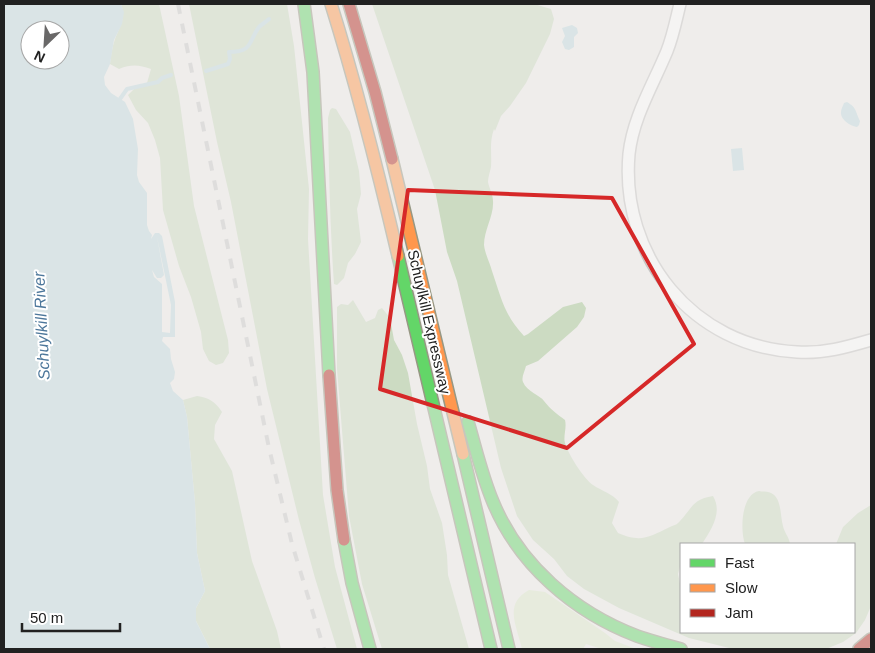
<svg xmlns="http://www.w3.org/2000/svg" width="875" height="653" viewBox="0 0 875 653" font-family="Helvetica,sans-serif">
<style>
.grass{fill:#dde9cc}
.forest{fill:#ccdbc2}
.water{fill:#c1dadf;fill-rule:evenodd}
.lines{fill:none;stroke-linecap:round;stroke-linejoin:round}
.stream{stroke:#c1dadf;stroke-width:4}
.street-casing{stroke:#c5c4c3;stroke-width:14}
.fast-casing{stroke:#979884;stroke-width:14}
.slow-casing{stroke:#979884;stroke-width:14}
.jam-casing{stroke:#979884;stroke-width:14}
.street{stroke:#fdfcfc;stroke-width:11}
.fast{stroke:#63d668;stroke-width:11}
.slow{stroke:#ff974d;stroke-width:11}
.jam{stroke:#b3261e;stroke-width:11}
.rail{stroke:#cbcbcb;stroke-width:4;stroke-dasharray:10 10;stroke-linecap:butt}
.marked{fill:none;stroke:#d62828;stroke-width:4;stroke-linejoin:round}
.labels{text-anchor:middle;stroke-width:4;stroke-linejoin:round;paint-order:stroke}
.street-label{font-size:15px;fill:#212121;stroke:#fff}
.water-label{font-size:16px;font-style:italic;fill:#4d779b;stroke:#fff}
</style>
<rect width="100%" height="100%" fill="#efedeb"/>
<path class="grass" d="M529 590 545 592 605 633 615 641 636 649H602L586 644 583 649H522C517 626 503 604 529 590Z"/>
<g class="forest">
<path d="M121 4H159L179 96 194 206 228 340 229 353 223 363 216 365 209 361 203 349 201 332 191 297 179 266 163 210 160 158 155 140 148 123 136 110 128 95 135 88 147 83 151 69C139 65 132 64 119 69L110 64C111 56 112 47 115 39 120 26 126 18 121 4Z"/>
<path d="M189 4H287L294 46 309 189 308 239 323 495 335 567 357 649H337L315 578 299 520 267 389 231 202 217 142Z"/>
<path d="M372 4H534L551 9 554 19 550 34 526 83 510 106 501 116 495 131 494 129C489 143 492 153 491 167 490 172 488 177 488 182 489 188 493 194 493 201 494 216 484 229 484 245 485 254 490 263 492 271 501 297 504 315 524 336L528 334 563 307 582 302 586 308 584 317 577 327 538 361 526 366C525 371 521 377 523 382 527 392 540 395 544 401 550 409 557 414 565 420 567 428 563 436 565 443 568 454 584 479 593 485 602 491 613 494 619 502L612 523 618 533C641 543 649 537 670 527 674 525 677 525 680 521 692 508 693 499 713 496 723 513 711 530 702 544H681V563L678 574 681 588V632H854V544H836L843 527 858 513 871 505V606L865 620 856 633 843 642 826 649H733L689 638 619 608 584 589 567 576 554 559 533 540 517 516 501 468 457 281 447 252 435 190Z"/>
<path d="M332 108 336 109 350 132 359 171 361 194 357 209 361 242 355 254 348 263 344 278 337 285 334 284C330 228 329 173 328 118L330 110Z"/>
<path d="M353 300 366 322 375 318 378 310 382 308 390 318 394 340 402 355 408 373 417 424 427 466 430 489 442 523 447 555 448 575 469 649H382L362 584 349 516 337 369V307L341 304 348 305Z"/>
<path d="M197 396C209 398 215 401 222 412L215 425 214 439 232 471 252 561 277 631 281 649H210L196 621V608L205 591 197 553 195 503 187 417 183 400Z"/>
<path d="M759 491C762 492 768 491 771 493 782 498 780 516 783 526 784 532 789 537 790 544H745C740 531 741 494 759 491Z"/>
</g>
<g class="water">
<path d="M4 4H121L124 12 122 24 114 40 110 64 104 77 105 85 111 93 125 102 133 119 138 149 137 175 139 182 147 193V225L149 231 152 235 151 239 155 233H159L162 236 175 302V337H163L162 341 170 349 171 359 175 372 174 379 170 383 173 391 183 400 187 417 195 503 197 553 205 591 196 608V621L210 649H4ZM30 30H60V60H30ZM157 237 171 305 170 333 162 332V284L154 277 152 270 157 278H161L164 275Z"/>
<path d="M572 25 577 28 578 33 574 37V47L569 50 565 49 562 42 565 36 562 28Z"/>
<path d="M847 102C857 108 855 111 860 121L859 125 857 127C850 126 840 119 841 112 841 109 843 106 844 103Z"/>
<path d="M742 148 744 170 733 171 731 149Z"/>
</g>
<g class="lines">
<g class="stream">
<path d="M206 71 228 64 230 59 229 52C253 52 248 42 259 27 262 24 266 22 269 19"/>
<path d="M120 99 127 89 158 82 162 78 171 75"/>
</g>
<defs>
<path id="street" d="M680 4C676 20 673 36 667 51 653 85 633 117 629 154 620 256 693 347 797 352 823 354 847 347 871 340"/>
<g id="fast">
<path d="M304 4 313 72 329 375"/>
<path d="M398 256 491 649"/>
<path d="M468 422C476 449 482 476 493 502 519 565 574 612 637 636 651 641 666 645 681 649"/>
<path d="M463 454 509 649"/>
<path d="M344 540 352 583 370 649"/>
</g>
<g id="slow">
<path d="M331 4C357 87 378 171 398 256"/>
<path d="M392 159 463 454"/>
</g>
<g id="jam">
<path d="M349 4 375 92 392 159"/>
<path d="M329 375 337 490 344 540"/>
<path d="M859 649 871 639"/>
</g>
</defs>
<use href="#street" class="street-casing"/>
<use href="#fast" class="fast-casing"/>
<use href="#slow" class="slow-casing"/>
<use href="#jam" class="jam-casing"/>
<use href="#street" class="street"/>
<use href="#fast" class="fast"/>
<use href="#slow" class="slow"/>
<use href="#jam" class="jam"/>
<path class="rail" d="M178 4 269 448 292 544 324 649"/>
</g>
<path d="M0 0H875V653H0ZM408 190 612 198 694 344 567 448 380 389Z" fill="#efedeb" fill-opacity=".55" fill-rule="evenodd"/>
<path class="marked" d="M408 190 612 198 694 344 567 448 380 389Z"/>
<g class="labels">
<g class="street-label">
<text transform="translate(429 322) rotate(77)" y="5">Schuylkill Expressway</text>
</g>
<g class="water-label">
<text transform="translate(41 326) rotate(-93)" y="6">Schuylkill River</text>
</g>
</g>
<rect width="875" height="653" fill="none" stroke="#212121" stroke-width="10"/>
<rect x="680" y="543" width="175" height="90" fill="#ffffff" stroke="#a6a6a6"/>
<rect x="690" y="559" width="25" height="8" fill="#63d668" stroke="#a6a6a6"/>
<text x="725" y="568" font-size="15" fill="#212121">Fast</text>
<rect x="690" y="584" width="25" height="8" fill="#ff974d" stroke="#a6a6a6"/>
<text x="725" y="593" font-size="15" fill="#212121">Slow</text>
<rect x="690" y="609" width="25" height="8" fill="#b3261e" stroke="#a6a6a6"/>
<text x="725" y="618" font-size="15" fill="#212121">Jam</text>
<g transform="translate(45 45) rotate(205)"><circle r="24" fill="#ffffff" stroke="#a6a6a6"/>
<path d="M0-4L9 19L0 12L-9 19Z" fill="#696868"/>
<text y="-8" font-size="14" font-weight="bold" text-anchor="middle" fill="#212121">N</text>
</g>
<path d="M22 623v8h98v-8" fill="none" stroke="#212121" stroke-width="2.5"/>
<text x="30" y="623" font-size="15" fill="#212121" stroke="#ffffff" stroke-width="4" paint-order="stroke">50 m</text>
</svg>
